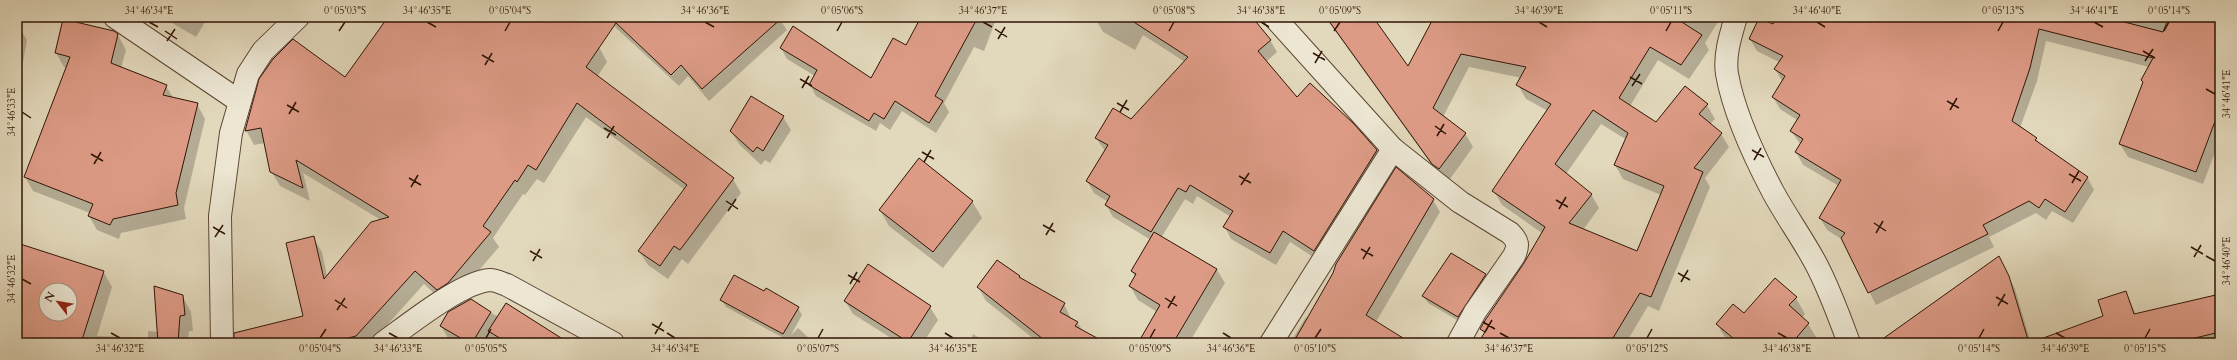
<svg xmlns="http://www.w3.org/2000/svg" width="2237" height="360" viewBox="0 0 2237 360" font-family="Cardo,serif">
<style>
.shadow{fill:#0003;fill-rule:evenodd}
.building{fill:#dd9b86;stroke:#301506;fill-rule:evenodd}
.lines{fill:none;stroke-linecap:round;stroke-linejoin:round}
.minor-casing{stroke:#5c4633;stroke-width:24}
.minor{stroke:#ece6d3;stroke-width:22}
.ticks{fill:none;stroke:#301506;stroke-width:1.5}
.neatline{fill:none;stroke:#301506;stroke-width:1.5}
.ticks-label{font-size:10px;text-anchor:middle;fill:#301506}
</style>
<rect width="100%" height="100%" fill="#e2d8bb"/>
<filter id="stains"><feTurbulence type="fractalNoise" baseFrequency=".005" numOctaves="4"/><feColorMatrix values="0 0 0 0 .2 0 0 0 0 .09 0 0 0 0 .02 0 0 0 .5 -.17"/></filter>
<radialGradient id="worn" r=".72"><stop offset=".6" stop-color="#630" stop-opacity="0"/><stop offset="1" stop-color="#630" stop-opacity=".3"/></radialGradient>
<g class="shadow">
<path d="M162 17H208L196 37Z"/>
<path d="M391 17H548L599 47 607 62 597 77 733 179 741 193 688 264 682 259 668 279 648 265 639 251 685 190 586 117 544 183 537 179 525 195 523 194 493 238 499 247 456 297 445 304 424 284 371 343H289L304 317 313 237 322 252 327 276 381 220 303 173 310 201 280 186 271 171 265 143 254 145 246 130 346 78Z"/>
<path d="M610 17H778L787 30 709 101 688 76 679 86 616 28Z"/>
<path d="M936 17H997L984 51 974 47 944 103 949 112 936 133 902 111 890 130 880 123 876 131 816 96 810 85 815 76 787 59 781 48 872 79Z"/>
<path d="M1098 17H1250L1270 40 1277 52 1266 62 1297 99 1352 124 1377 151 1384 163 1321 262 1290 242 1276 265 1231 239 1225 227 1231 217 1197 196 1193 204 1185 199 1161 238 1217 270 1225 283 1189 343H1139L1157 312 1138 300 1130 286 1135 277 1132 271 1151 240 1113 217 1106 205 1108 202 1094 193 1087 181 1105 151 1096 138 1131 120 1185 62 1143 35 1135 50 1103 32 1096 20Z"/>
<path d="M1325 17H1372L1409 68 1433 17H1721L1705 43 1709 50 1689 79 1658 60 1630 106 1656 124 1707 105 1715 119 1710 124 1721 134 1729 147 1705 178 1710 187 1659 311 1648 306 1626 343H1478L1484 334 1481 329 1525 264 1542 233 1502 205 1494 191 1548 111 1526 99 1518 85 1522 78 1469 67 1443 117 1465 133 1473 147 1447 183 1441 178ZM1601 124 1627 140 1615 165 1623 179 1661 195 1637 252 1583 230 1599 208 1591 194 1566 174Z"/>
<path d="M1779 17H2101L2128 24 2131 17H2220V139L2203 184 2128 157 2120 144 2149 67 2046 41 2037 81 2020 128 2036 139 2039 144 2087 177 2094 190 2073 223 2052 211 2046 220 2036 213 1989 237 1994 247 1876 305 1843 240 1827 230 1820 218 1839 186 1803 165 1796 152 1801 145 1791 131 1797 120 1780 109 1773 97 1782 81 1775 69 1779 62 1757 51 1750 39 1774 25Z"/>
<path d="M17 24 27 40 17 95Z"/>
<path d="M118 35 126 50 121 68 166 86 174 99 197 104 205 119 184 208 186 219 121 233 119 239 97 230 89 216 90 213 33 191 25 177 67 68 64 67 56 53Z"/>
<path d="M783 117 791 130 770 163 765 160 761 165 739 144 731 131Z"/>
<path d="M2218 194H2220V220Z"/>
<path d="M1433 200 1440 212 1376 322 1401 343H1290L1306 317 1308 319 1337 265Z"/>
<path d="M972 201 982 218 943 268 889 226 880 210Z"/>
<path d="M2216 243H2220V343H2035L2104 317 2126 292 2136 314 2217 296 2215 280H2218Z"/>
<path d="M17 245 103 271 112 287 97 336 148 338V331L158 332 182 296 191 312 193 331H189L188 343H17ZM46 290H70V314H46Z"/>
<path d="M997 262 1021 280 1064 304 1071 319 1077 322 1083 331 1104 343H1039L986 301 978 287Z"/>
<path d="M2005 270 2015 289 2031 343H1879Z"/>
<path d="M1485 275 1490 282 1462 323 1428 303 1423 296Z"/>
<path d="M1796 298 1805 314 1802 318 1808 324 1818 340 1815 343H1722L1726 339 1717 324Z"/>
<path d="M471 300 498 317 567 343H456L448 338 441 326Z"/>
<path d="M721 300 798 308 802 315 791 335 798 328 814 343H784L787 340 726 307Z"/>
<path d="M845 301 930 307 938 320 923 343H899L853 314Z"/>
<path d="M973 334 987 343H970Z"/>
</g>
<g class="building">
<path d="M388 17H783L702 89 681 65 671 75 616 23 586 67 734 178 680 250 674 246 660 266 638 251 687 185 577 103 536 170 528 165 517 182 515 180 483 226 491 232 448 283 437 290 415 271 356 336 329 343H234V333L303 316 286 243 314 236 324 279 371 222 389 217 296 160 303 188 270 172 261 128 245 131 259 79 273 59 293 39 345 77Z"/>
<path d="M921 17H978L935 96 943 101 929 123 895 101 884 119 874 113 869 121 809 85 817 70 780 48 793 26 871 78 893 38 906 45Z"/>
<path d="M1126 17H1252L1271 40 1258 51 1297 97 1310 83 1353 123 1377 150 1314 251 1283 231 1270 253 1223 227 1233 211 1190 185 1186 192 1178 188 1151 232 1105 205 1110 196 1086 181 1108 145 1095 138 1113 108 1131 119 1188 57Z"/>
<path d="M1326 17H1373L1408 66 1434 17H1674L1702 35 1681 65 1650 47 1619 98 1656 122 1685 86 1708 104 1699 114 1722 133 1694 168 1703 172 1651 297 1640 293 1610 343H1478L1485 332 1480 329 1486 319 1524 263 1545 227 1492 191 1551 104 1516 85 1526 67 1461 54 1433 108 1466 133 1439 169 1432 164ZM1593 110 1628 133 1614 165 1664 186 1637 251 1569 223 1592 194 1555 164Z"/>
<path d="M1778 17H2105L2163 32 2169 17H2220V108L2196 172 2119 144 2143 82 2141 80 2153 58 2039 29 2030 68 2012 121 2037 138 2035 140 2088 177 2065 212 2045 199 2039 208 2029 201 1983 225 1988 234 1868 293 1841 238 1845 233 1819 218 1841 180 1795 152 1803 139 1790 131 1800 115 1772 97 1785 76 1774 69 1783 56 1749 39 1759 18 1773 24Z"/>
<path d="M63 19 114 31 118 34 111 63 167 85 163 95 198 103 176 193 178 205 113 219 110 225 88 216 93 204 24 177 70 57 55 53Z"/>
<path d="M751 96 784 116 763 151 757 147 753 152 730 131Z"/>
<path d="M919 158 973 201 933 252 879 210Z"/>
<path d="M1396 167 1434 199 1366 315 1411 343H1293L1333 273 1336 264Z"/>
<path d="M1154 232 1217 269 1173 343H1138L1160 305 1129 286 1136 274 1131 271Z"/>
<path d="M17 243 104 271 81 343H17ZM46 290H70V314H46Z"/>
<path d="M1451 253 1486 274 1458 317 1422 296Z"/>
<path d="M1999 256 2009 276 2029 343H1877Z"/>
<path d="M997 260 1020 276 1019 277 1065 303 1060 312 1078 322 1075 326 1106 343H1048L977 287Z"/>
<path d="M868 264 931 306 908 342 844 301Z"/>
<path d="M734 275 764 291 766 288 799 307 783 334 720 300Z"/>
<path d="M1775 278 1797 297 1789 305 1809 323 1792 343H1739L1716 324 1733 304 1744 313Z"/>
<path d="M154 286 183 295 185 315 180 316 178 343H158Z"/>
<path d="M2126 291 2134 314 2220 294V332L2174 343H2039L2038 340 2103 316 2098 300Z"/>
<path d="M471 299 491 312 472 343H469L440 326 448 312Z"/>
<path d="M506 303 569 343H508L488 331Z"/>
</g>
<g class="lines">
<defs>
<g id="minor">
<path d="M115 17 239 101"/>
<path d="M1274 17 1393 149 1460 202 1510 233C1518 241 1519 245 1514 256L1475 312 1458 343"/>
<path d="M1736 17C1731 34 1724 55 1727 74 1734 114 1754 156 1773 192 1786 216 1802 238 1815 262 1829 288 1839 316 1849 343"/>
<path d="M222 343 220 216 231 133 248 74 263 51 298 17"/>
<path d="M383 343C407 326 461 282 490 280 496 280 501 283 507 285L613 343"/>
<path d="M1271 343 1393 149"/>
</g>
</defs>
<use href="#minor" class="minor-casing"/>
<use href="#minor" class="minor"/>
</g>
<path class="ticks" d="M149 22 158 27M427 22 436 27M705 22 714 27M983 22 992 27M1261 22 1269 27M1539 22 1547 27M1817 22 1825 27M2094 22 2103 27M995 29 1007 37M165 31 177 39M339 31 345 22M505 31 510 22M837 31 842 22M1169 31 1174 22M1334 31 1340 22M1666 31 1671 22M1998 31 2003 22M2164 31 2169 22M998 39 1005 27M167 41 175 29M2143 51 2155 58M1313 53 1325 60M482 55 494 62M2145 61 2153 49M1315 63 1322 51M485 65 492 53M1630 77 1642 84M800 79 812 86M1632 86 1640 74M802 88 809 76M2206 89 2215 94M1947 101 1959 108M1117 103 1129 110M287 105 299 112M1950 110 1957 98M22 112 31 118M1120 112 1127 100M289 114 296 102M1435 126 1446 134M604 128 616 135M1437 136 1444 124M607 138 614 126M1752 150 1764 157M922 152 934 159M91 154 103 161M1754 160 1761 148M924 162 931 150M94 164 101 152M2069 174 2081 181M1239 176 1251 183M409 178 421 185M2072 183 2079 171M1241 185 1249 173M411 187 418 175M1556 200 1568 207M726 201 738 209M1559 209 1566 197M728 211 736 199M1874 223 1886 231M1043 225 1055 232M213 227 225 234M1876 233 1883 221M1046 235 1053 223M215 237 223 225M2191 247 2203 254M1361 249 1373 256M530 251 542 258M2206 256 2215 261M2194 257 2201 245M1363 259 1370 247M533 261 540 249M1678 273 1690 280M848 275 860 282M22 279 31 284M1681 282 1688 270M850 284 857 272M1996 297 2008 304M1165 298 1177 306M335 300 347 308M1998 306 2005 294M1168 308 1175 296M337 310 345 298M1483 322 1495 329M652 324 664 331M1485 332 1492 320M111 333 120 338M389 333 398 338M667 333 675 338M945 333 953 338M1223 333 1231 338M1500 333 1509 338M1778 333 1787 338M2056 333 2065 338M655 334 662 322M320 338 326 329M486 338 491 329M818 338 823 329M1150 338 1155 329M1315 338 1321 329M1647 338 1652 329M1979 338 1984 329M2145 338 2150 329"/>
<rect width="2237" height="360" fill="none" stroke="#e2d8bb" stroke-width="44"/>
<g transform="translate(58 302) rotate(301)"><circle r="19" fill="#ece6d3" stroke="#a19281"/>
<path d="M0-3L7 15L0 10L-7 15Z" fill="#8f2418"/>
<text y="-6" font-size="11" font-weight="bold" text-anchor="middle" fill="#301506">N</text>
</g>
<rect x="22" y="22" width="2193" height="316" class="neatline"/>
<g class="ticks-label">
<text x="149" y="14">34°46'34"E</text>
<text x="345" y="14">0°05'03"S</text>
<text x="427" y="14">34°46'35"E</text>
<text x="510" y="14">0°05'04"S</text>
<text x="705" y="14">34°46'36"E</text>
<text x="842" y="14">0°05'06"S</text>
<text x="983" y="14">34°46'37"E</text>
<text x="1174" y="14">0°05'08"S</text>
<text x="1261" y="14">34°46'38"E</text>
<text x="1340" y="14">0°05'09"S</text>
<text x="1539" y="14">34°46'39"E</text>
<text x="1671" y="14">0°05'11"S</text>
<text x="1817" y="14">34°46'40"E</text>
<text x="2003" y="14">0°05'13"S</text>
<text x="2094" y="14">34°46'41"E</text>
<text x="2169" y="14">0°05'14"S</text>
<text transform="translate(2226 94) rotate(-90)" y="4">34°46'41"E</text>
<text transform="translate(11 112) rotate(-90)" y="4">34°46'33"E</text>
<text transform="translate(2226 261) rotate(-90)" y="4">34°46'40"E</text>
<text transform="translate(11 279) rotate(-90)" y="4">34°46'32"E</text>
<text x="120" y="352">34°46'32"E</text>
<text x="320" y="352">0°05'04"S</text>
<text x="398" y="352">34°46'33"E</text>
<text x="486" y="352">0°05'05"S</text>
<text x="675" y="352">34°46'34"E</text>
<text x="818" y="352">0°05'07"S</text>
<text x="953" y="352">34°46'35"E</text>
<text x="1150" y="352">0°05'09"S</text>
<text x="1231" y="352">34°46'36"E</text>
<text x="1315" y="352">0°05'10"S</text>
<text x="1509" y="352">34°46'37"E</text>
<text x="1647" y="352">0°05'12"S</text>
<text x="1787" y="352">34°46'38"E</text>
<text x="1979" y="352">0°05'14"S</text>
<text x="2065" y="352">34°46'39"E</text>
<text x="2145" y="352">0°05'15"S</text>
</g>
<rect width="100%" height="100%" filter="url(#stains)"/>
<rect width="100%" height="100%" fill="url(#worn)"/>
</svg>
